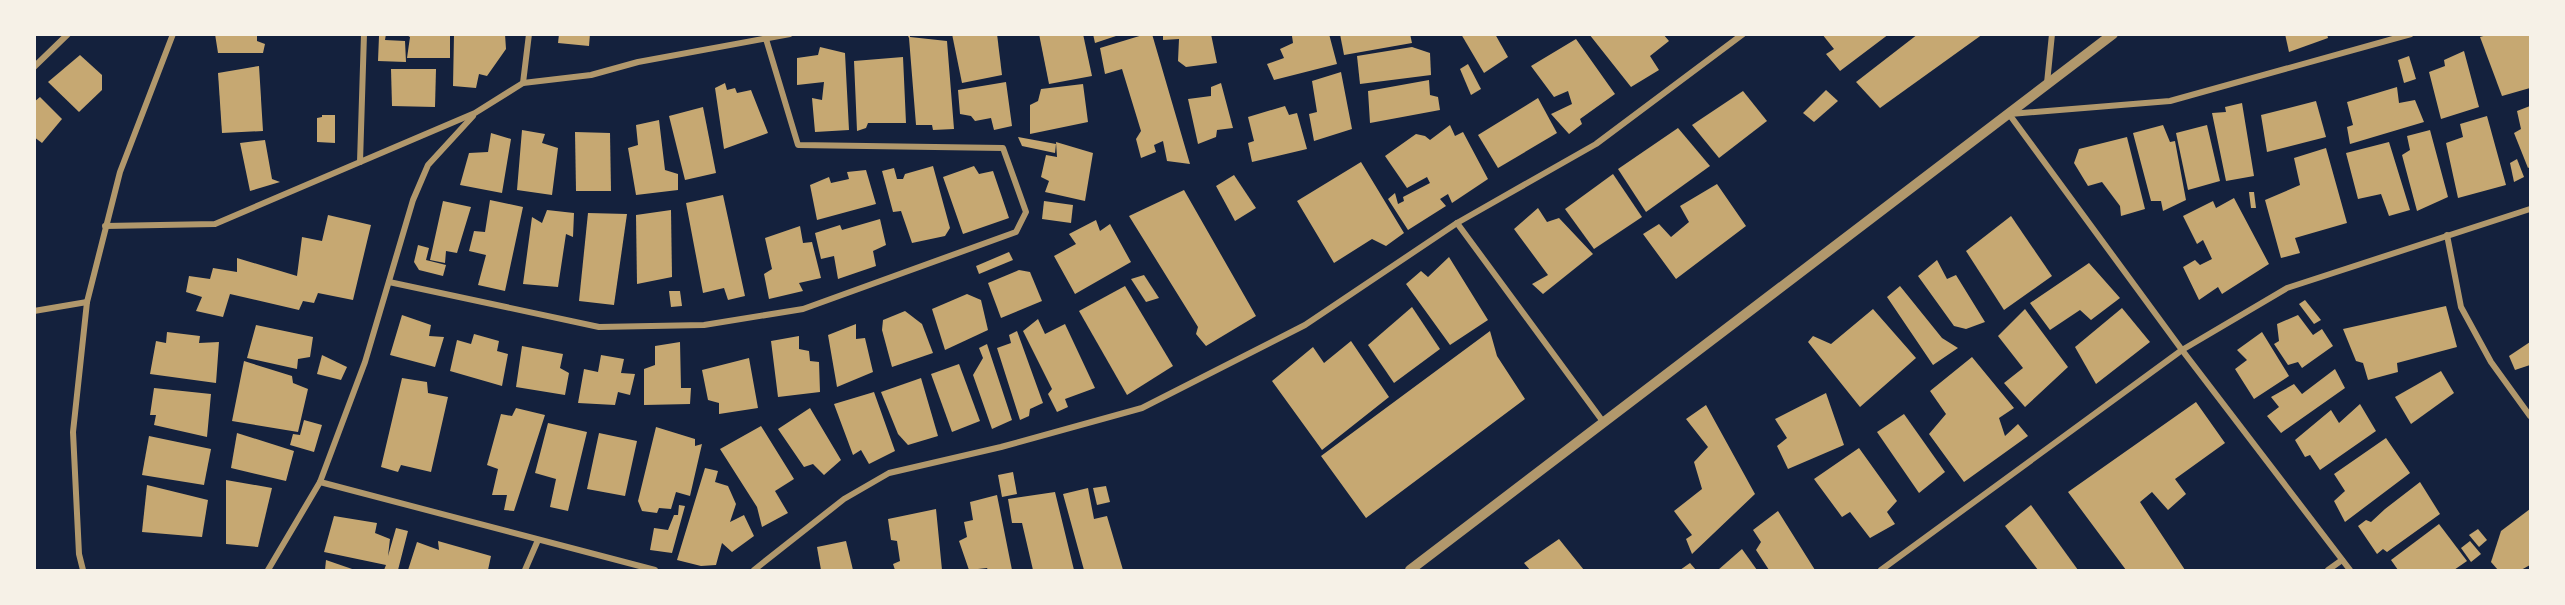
<svg xmlns="http://www.w3.org/2000/svg" width="2565" height="605" viewBox="0 0 2565 605" font-family="Arial,sans-serif">
<style>
.building{fill:#c6a872}
.lines{fill:none;stroke-linecap:round;stroke-linejoin:round}
.minor{stroke:#b1986c;stroke-width:6}
.tertiary{stroke:#b1986c;stroke-width:10}
</style>
<rect width="100%" height="100%" fill="#14213d"/>
<g class="building">
<path d="M215 34H257V41L265 44 263 53H218Z"/>
<path d="M386 34 385 40 405 41 406 62 378 61 379 36Z"/>
<path d="M405 34H450V58H407L410 37Z"/>
<path d="M454 34H505L506 49 487 76 479 74 476 88 453 86Z"/>
<path d="M559 34H590L589 46 558 43Z"/>
<path d="M907 34H910V37L947 41 954 129 933 130 932 125H916L909 38Z"/>
<path d="M952 34H997L1002 75 962 83Z"/>
<path d="M1039 34H1083L1092 76 1049 84Z"/>
<path d="M1093 34H1119V35L1095 43Z"/>
<path d="M1146 34H1152L1190 164 1167 161 1163 141 1154 145 1156 152 1141 158 1136 139 1141 131 1122 69 1105 74 1100 48Z"/>
<path d="M1163 34H1211L1217 63 1186 67 1178 61 1179 39 1163 40Z"/>
<path d="M1301 34H1329L1337 64 1274 80 1267 64 1284 58 1280 49 1293 43 1292 36Z"/>
<path d="M1340 34H1410L1412 43 1344 55Z"/>
<path d="M1461 34H1495L1508 57 1484 73Z"/>
<path d="M1589 34H1663L1669 41 1650 56 1659 70 1631 87Z"/>
<path d="M1822 34H1889L1840 71 1826 54 1834 49Z"/>
<path d="M1918 34H1983L1880 108 1856 82Z"/>
<path d="M2285 34H2327L2328 38 2289 52Z"/>
<path d="M2490 34H2529L2530 88 2502 96 2480 37Z"/>
<path d="M1576 39 1615 94 1580 119 1582 124 1569 134 1551 114 1572 104 1568 91 1554 97 1531 66Z"/>
<path d="M820 47 845 53 849 130 815 132 812 98 822 100 824 82 797 85V58L818 55Z"/>
<path d="M1412 47 1430 53 1431 75 1360 84 1357 56Z"/>
<path d="M2464 51 2479 107 2441 119 2429 72 2445 66 2444 60Z"/>
<path d="M80 55 102 75V90L79 112 48 82Z"/>
<path d="M2409 56 2416 79 2404 83 2398 60Z"/>
<path d="M903 57 906 123H868L866 128 857 131 854 61Z"/>
<path d="M1468 64 1481 89 1471 95 1460 69Z"/>
<path d="M259 66 263 131 222 133 218 73Z"/>
<path d="M391 69H436L435 107 392 106Z"/>
<path d="M1341 72 1352 129 1314 141 1309 114 1317 112 1312 81Z"/>
<path d="M1429 80 1430 95 1438 97 1440 110 1370 123 1368 91Z"/>
<path d="M1006 82 1012 126 994 130 991 118 975 121 971 116 960 114 958 90Z"/>
<path d="M725 83 727 90 735 88 737 93 751 90 768 133 724 149 715 88Z"/>
<path d="M1221 83 1233 128 1217 130 1216 137 1198 144 1188 99 1211 96V87Z"/>
<path d="M1083 84 1088 122 1030 134V105L1038 101 1041 89Z"/>
<path d="M2397 87 2399 103 2415 100 2424 122 2350 144 2347 127 2353 125 2347 102Z"/>
<path d="M1826 90 1838 101 1814 122 1803 113Z"/>
<path d="M1743 91 1767 121 1719 158 1692 125Z"/>
<path d="M40 97 62 119 42 143 34 137V102Z"/>
<path d="M1538 98 1557 133 1498 168 1478 135Z"/>
<path d="M2316 101 2326 137 2267 152 2261 115Z"/>
<path d="M2242 103 2254 176 2226 181 2212 113 2226 112 2225 107Z"/>
<path d="M1285 106 1289 115 1297 113 1307 149 1252 162 1248 143 1254 141 1248 117Z"/>
<path d="M2530 106V167L2528 168 2514 133 2521 129 2517 111Z"/>
<path d="M703 107 716 173 685 180 669 116Z"/>
<path d="M322 115H335V143L317 142V118L322 117Z"/>
<path d="M2487 116 2506 185 2458 198 2446 143 2463 137 2460 124Z"/>
<path d="M659 120 665 170 678 174V190L636 195 628 148 638 145 636 125Z"/>
<path d="M1450 125 1455 136 1463 132 1488 179 1452 203 1448 194 1440 199 1446 206 1408 230 1388 199 1395 193 1398 204 1404 201 1403 197 1430 183 1427 177 1407 188 1385 156 1416 134 1425 136 1430 140Z"/>
<path d="M2163 125 2170 142 2175 141 2186 200 2163 211 2161 201H2151L2133 133Z"/>
<path d="M2207 125 2220 181 2188 190 2176 133Z"/>
<path d="M1678 128 1710 166 1646 212 1618 169Z"/>
<path d="M522 130 545 134 542 143 558 148 552 195 517 190Z"/>
<path d="M2430 130 2448 197 2417 211 2402 155 2410 150 2407 136Z"/>
<path d="M575 132 610 133 611 191H576Z"/>
<path d="M491 133 511 139 502 193 460 185 469 153 488 152Z"/>
<path d="M1018 137 1056 144 1055 153 1022 146Z"/>
<path d="M2127 137 2145 209 2121 216 2120 206 2102 182 2088 186 2074 163 2079 149Z"/>
<path d="M265 140 272 179 280 182 250 191 240 143Z"/>
<path d="M1056 142 1093 153 1085 201 1045 192 1049 181 1041 177 1046 155 1057 157Z"/>
<path d="M2389 142 2410 210 2389 216 2381 194 2358 199 2346 153Z"/>
<path d="M2326 148 2347 223 2295 238 2300 253 2281 258 2265 200 2300 185 2294 158Z"/>
<path d="M2517 159 2524 177 2514 182 2510 163Z"/>
<path d="M1361 162 1404 233 1386 246 1372 239 1334 263 1297 201Z"/>
<path d="M933 166 950 228 945 236 912 243 901 211 893 212 882 171 894 168 897 179H903L905 174Z"/>
<path d="M974 166 979 174 993 171 1009 218 963 234 943 177Z"/>
<path d="M866 170 876 204 817 220 810 185 829 177 831 183 849 179 847 172Z"/>
<path d="M1613 174 1642 217 1594 249 1565 209Z"/>
<path d="M1234 175 1256 208 1235 221 1216 186Z"/>
<path d="M1717 184 1746 226 1676 279 1643 234 1659 224 1671 237 1689 222 1680 206Z"/>
<path d="M1184 190 1256 316 1206 346 1196 334 1198 327 1129 216Z"/>
<path d="M2249 192H2254L2256 208H2251Z"/>
<path d="M723 195 745 296 728 300 724 288 703 293 686 203Z"/>
<path d="M2234 198 2269 264 2222 294 2218 287 2199 300 2183 267 2195 260 2200 265 2212 259 2203 240 2197 244 2183 216 2213 201 2216 208Z"/>
<path d="M490 200 523 207 505 291 478 285 486 255 469 251 474 231 485 232Z"/>
<path d="M443 201 471 207 457 253 446 251 445 263 430 260Z"/>
<path d="M1044 201 1073 205 1071 223 1042 219Z"/>
<path d="M1538 208 1547 222 1559 218 1593 254 1543 294 1532 284 1548 275 1514 229Z"/>
<path d="M547 210 574 213 573 237 566 234 558 287 523 284 532 217 542 223Z"/>
<path d="M671 210 672 277 637 284 636 215Z"/>
<path d="M588 213 627 214 614 305 579 301Z"/>
<path d="M328 215 371 225 353 300 318 293 314 303 303 301 299 310 230 294 223 317 196 311 202 297 186 292 189 276 210 279 213 268 237 272V258L297 276 302 237 322 241Z"/>
<path d="M2011 216 2052 276 2004 310 1966 251Z"/>
<path d="M880 219 886 245 873 251 876 266 838 279 834 256 821 259 815 233 840 225 842 230Z"/>
<path d="M1096 220 1100 231 1110 224 1131 262 1075 294 1054 256 1076 244 1069 234Z"/>
<path d="M800 226 803 243 812 242 821 278 799 283 803 291 769 299 764 274 772 269 765 238Z"/>
<path d="M418 245 429 248 426 260 446 265 443 276 419 270 414 262Z"/>
<path d="M1009 252 1013 260 979 274 976 266Z"/>
<path d="M1449 257 1488 320 1450 345 1406 284 1421 271 1428 277Z"/>
<path d="M1937 260 1947 279 1956 275 1985 322 1966 329 1954 326 1918 276Z"/>
<path d="M2089 263 2120 298 2091 320 2080 310 2050 330 2030 303Z"/>
<path d="M1019 270 1030 272 1042 301 1001 318 988 283Z"/>
<path d="M1144 275 1159 298 1146 302 1131 279Z"/>
<path d="M1125 286 1173 366 1127 395 1079 311Z"/>
<path d="M1900 286 1942 338 1958 348 1933 365 1887 297Z"/>
<path d="M669 291H680L682 306 671 307Z"/>
<path d="M967 294 981 300 988 330 945 350 932 309Z"/>
<path d="M2305 300 2321 320 2314 324 2299 304Z"/>
<path d="M2446 306 2457 347 2397 363 2398 372 2368 380 2363 363 2356 361 2343 329Z"/>
<path d="M1412 307 1440 349 1394 383 1368 345Z"/>
<path d="M2122 308 2150 342 2096 384 2075 347Z"/>
<path d="M1873 309 1916 358 1860 407 1808 342 1813 336 1831 344Z"/>
<path d="M2025 309 2068 367 2025 407 2004 383 2023 368 1998 336Z"/>
<path d="M905 311 922 324 933 353 892 367 882 330 883 320Z"/>
<path d="M402 315 431 325 429 336 444 337 435 367 390 355Z"/>
<path d="M2298 315 2313 335 2322 329 2333 346 2302 368 2298 362 2288 365 2274 344 2279 341 2277 324Z"/>
<path d="M1038 319 1045 334 1065 324 1095 388 1065 399 1068 407 1057 412 1048 394 1052 389 1023 331Z"/>
<path d="M856 324V339L865 338 873 372 837 387 828 335Z"/>
<path d="M256 325 313 337 310 357 298 359 297 369 247 358Z"/>
<path d="M1017 331 1043 403 1030 409 1029 416 1020 420 997 348 1011 343 1009 335Z"/>
<path d="M1490 331 1497 356 1525 399 1366 518 1321 456Z"/>
<path d="M167 332 200 336 199 343 219 342 216 383 150 374 156 341 166 343Z"/>
<path d="M2262 332 2289 376 2254 399 2235 369 2247 360 2237 350Z"/>
<path d="M474 334 499 341 497 351 508 354 502 386 450 371 457 340 471 344Z"/>
<path d="M799 336V349L809 351 810 361 819 362 820 392 778 397 771 341Z"/>
<path d="M1351 341 1389 397 1322 450 1272 381 1313 347 1324 363Z"/>
<path d="M680 342 681 388H691L690 404 644 405V369L655 365V346Z"/>
<path d="M2530 342V365L2515 370 2509 356Z"/>
<path d="M987 344 1012 420 992 429 973 375 983 358 979 348Z"/>
<path d="M522 346 563 354 560 368 569 373 565 395 516 387Z"/>
<path d="M322 355 347 367 341 380 317 374Z"/>
<path d="M601 355 624 359 621 373 635 374 630 395 618 392 615 405 578 403 584 369 598 372Z"/>
<path d="M1972 357 2014 408 1999 418 2005 436 2018 424 2028 436 1964 482 1929 434 1946 414 1930 391Z"/>
<path d="M749 358 758 408 719 414V403L708 400 702 370Z"/>
<path d="M244 361 292 376 293 383 308 389 298 432 232 421Z"/>
<path d="M959 364 980 421 952 432 931 374Z"/>
<path d="M2335 369 2345 388 2281 433 2267 416 2279 407 2271 397 2294 384 2302 394Z"/>
<path d="M2441 371 2454 393 2411 424 2395 397Z"/>
<path d="M402 378 427 382 428 393 448 397 431 472 401 465 398 472 381 467Z"/>
<path d="M921 378 938 436 908 445 898 434 881 392Z"/>
<path d="M154 388 211 394 207 437 154 425 156 415H150Z"/>
<path d="M874 392 895 451 869 464 861 450 853 455 834 404Z"/>
<path d="M1826 393 1844 445 1788 469 1777 446 1787 438 1775 419Z"/>
<path d="M2196 402 2225 443 2175 479 2186 494 2168 510 2152 492 2140 502 2185 570H2126L2068 492Z"/>
<path d="M2360 404 2376 431 2320 470 2310 455 2305 457 2295 440 2331 410 2339 423Z"/>
<path d="M1706 405 1755 494 1692 554 1686 539 1692 535 1674 511 1702 489 1694 462 1708 447 1686 419Z"/>
<path d="M516 408 545 415 514 511 504 510 507 495H492L498 469 487 465 501 414 512 416Z"/>
<path d="M810 408 841 460 824 475 813 464 804 467 778 429Z"/>
<path d="M1904 414 1945 472 1919 493 1877 432Z"/>
<path d="M304 420 322 425 314 452 290 445 293 434 300 435Z"/>
<path d="M548 423 587 432 568 511 550 507 556 479 535 473Z"/>
<path d="M761 426 794 479 775 491 788 513 762 527 757 507 720 449Z"/>
<path d="M656 427 695 439V446L702 444 690 496 676 492 671 509 659 508 657 513 642 511 638 501Z"/>
<path d="M237 433 294 451 286 481 231 468Z"/>
<path d="M599 433 637 441 625 496 587 489Z"/>
<path d="M149 436 211 449 204 485 142 475Z"/>
<path d="M2386 438 2410 473 2345 522 2334 501 2345 491 2334 474Z"/>
<path d="M1859 448 1897 501 1887 512 1895 524 1870 538 1850 512 1842 517 1814 479Z"/>
<path d="M705 468 718 471 715 482 728 486 736 504 730 522 744 515 754 536 732 552 722 543 716 565 701 566 677 560Z"/>
<path d="M1013 472 1017 494 1002 497 998 475Z"/>
<path d="M226 480 272 488 258 547 226 544Z"/>
<path d="M2420 482 2440 514 2387 552 2383 549 2377 554 2358 526 2366 520 2371 522 2385 509Z"/>
<path d="M147 485 208 500 202 537 142 532Z"/>
<path d="M1106 486 1110 502 1097 505 1093 488Z"/>
<path d="M1088 488 1094 519 1107 516 1123 570H1084L1063 494Z"/>
<path d="M1055 492 1074 570H1033L1022 523H1012L1008 499Z"/>
<path d="M997 495 1012 570H988L987 568 969 570 959 541 967 537 964 522 973 520 970 502Z"/>
<path d="M679 505 685 506 672 553 650 550 654 528 668 530 674 515H678Z"/>
<path d="M2031 505 2078 570H2038L2005 526Z"/>
<path d="M936 509 942 570H895L893 564 900 561 897 541 891 540 888 519Z"/>
<path d="M2530 509V565L2521 570H2498L2491 562 2501 531Z"/>
<path d="M1778 511 1815 570H1769L1756 550 1761 542 1753 530Z"/>
<path d="M334 516 377 523 375 533 390 539 388 556 396 528 408 531 398 570H384L386 565 324 552Z"/>
<path d="M2439 524 2467 561 2454 570H2398L2391 560Z"/>
<path d="M2478 529 2487 540 2479 547 2469 535Z"/>
<path d="M1559 539 1584 570H1530L1524 563Z"/>
<path d="M438 541 491 556 488 570H408L417 542 439 550Z"/>
<path d="M846 541 853 570H821L817 547Z"/>
<path d="M2470 541 2481 554 2471 562 2461 548Z"/>
<path d="M1742 549 1757 570H1718Z"/>
<path d="M326 560 355 570H325Z"/>
<path d="M1690 563 1696 570H1680Z"/>
</g>
<g class="lines">
<g class="minor">
<path d="M34 67 68 34"/>
<path d="M523 83 529 34"/>
<path d="M2047 83 2052 34"/>
<path d="M2009 114 2182 350 2350 570"/>
<path d="M2010 114 2170 101 2411 34"/>
<path d="M360 162 364 34"/>
<path d="M1457 223 1604 423"/>
<path d="M105 226 215 224 475 113 523 83 591 75 638 62 790 34"/>
<path d="M2447 235 2461 307 2491 362 2530 416"/>
<path d="M389 282 599 327 704 325 803 309 1016 232 1026 212 1003 148 798 145 766 39"/>
<path d="M34 311 87 302"/>
<path d="M320 482 655 570"/>
<path d="M83 570 79 554 73 432 87 302 120 172 173 34"/>
<path d="M268 570 320 482 365 362 413 200 428 165 473 116"/>
<path d="M525 570 538 540"/>
<path d="M754 570 844 499 889 473 1001 447 1142 408 1305 325 1457 223 1596 144 1743 34"/>
<path d="M1881 570 2182 350 2287 288 2530 209"/>
<path d="M2328 570 2342 560"/>
</g>
<path class="tertiary" d="M1410 570 2113 34"/>
</g>
<rect width="2565" height="605" fill="none" stroke="#f6f1e7" stroke-width="72"/>
</svg>
